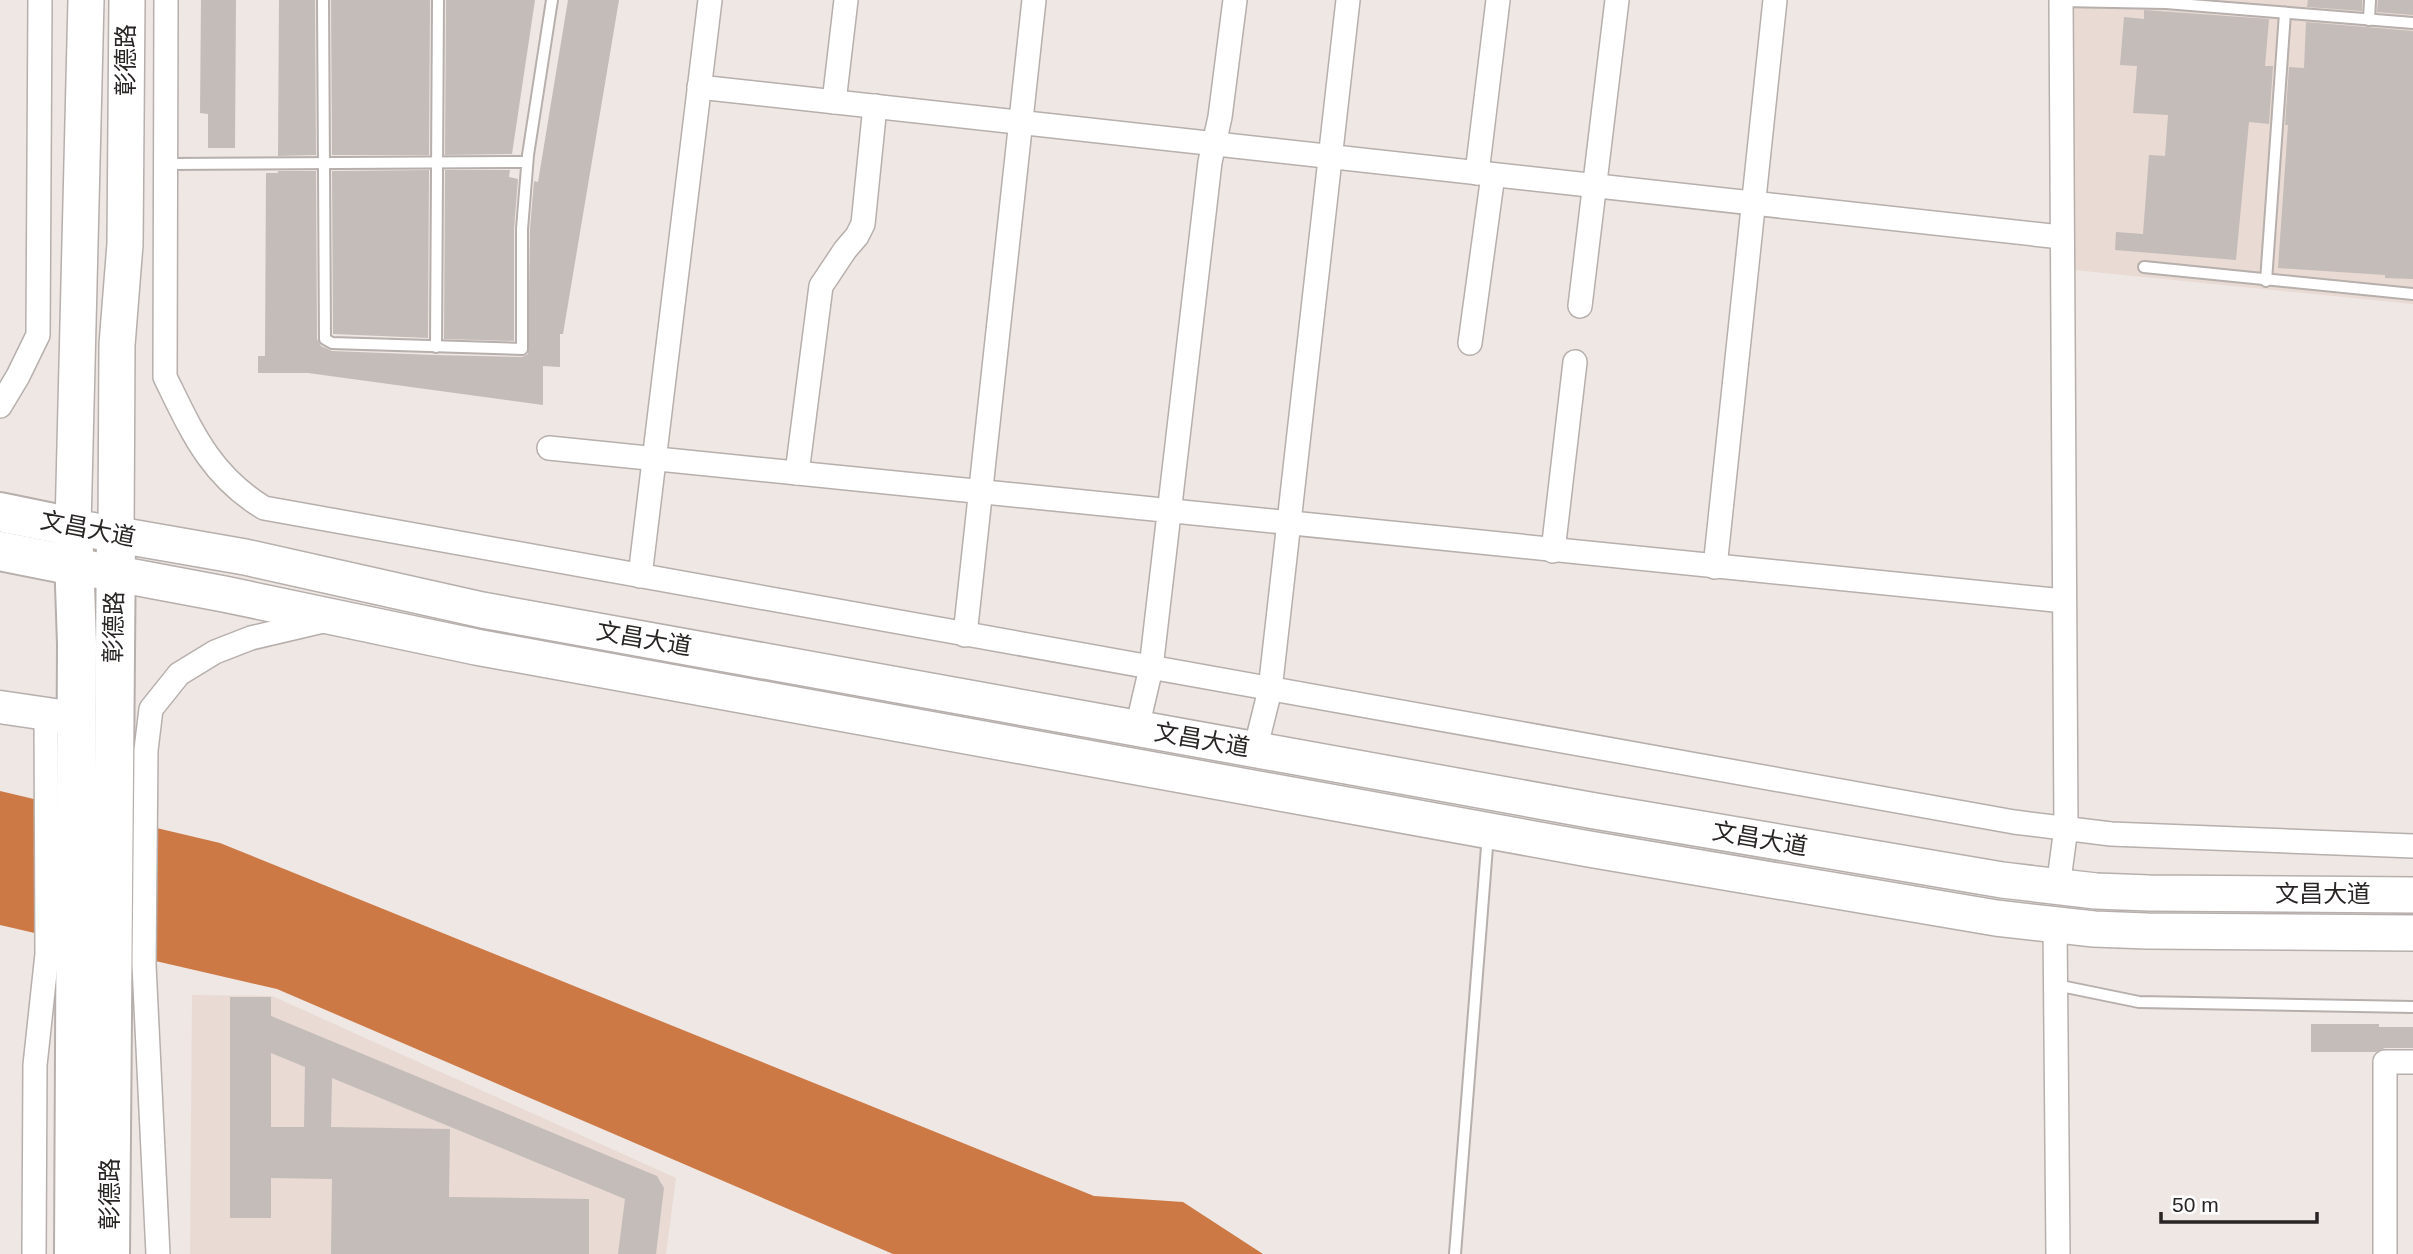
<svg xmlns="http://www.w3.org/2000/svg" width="2413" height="1254" viewBox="0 0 2413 1254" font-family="Helvetica,'Noto Sans SC',sans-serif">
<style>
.built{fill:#e9dad3}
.water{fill:#cd7945}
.building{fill:#c3bcb9;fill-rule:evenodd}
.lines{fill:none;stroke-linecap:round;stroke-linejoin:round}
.lane-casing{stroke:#b6afac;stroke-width:14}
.street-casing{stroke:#b6afac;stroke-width:26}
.secondary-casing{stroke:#b6afac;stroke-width:35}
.primary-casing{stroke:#b6afac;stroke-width:38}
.highway-casing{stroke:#b6afac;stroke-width:42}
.lane{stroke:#fff;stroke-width:10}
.street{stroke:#fff;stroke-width:23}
.secondary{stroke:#fff;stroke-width:32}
.primary{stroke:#fff;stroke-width:35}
.highway{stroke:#fff;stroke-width:38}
.labels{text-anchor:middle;stroke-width:7;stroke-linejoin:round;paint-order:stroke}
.street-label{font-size:24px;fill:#282524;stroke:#fff}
</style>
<rect width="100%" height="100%" fill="#eee7e3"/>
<g class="built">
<path d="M2074 0H2413V304L2074 270Z"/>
<path d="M192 995 272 996 676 1178 666 1254H190Z"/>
</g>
<path class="water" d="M0 791 220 843 1094 1196 1183 1202 1263 1254H893L277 989 0 925Z"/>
<g class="building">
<path d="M201 0H236L235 148H208V114L200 113Z"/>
<path d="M279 0H315L316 155 278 156Z"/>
<path d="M331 0H430L429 155H332Z"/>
<path d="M446 0H535L512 154 445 155Z"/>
<path d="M568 0H619L563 334H560V367L543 366V405L308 373H258V356H265L266 173H278V171H316L317 339 321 346 332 351 435 355 522 357 528 354 530 229 534 181 538 182Z"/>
<path d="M2308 0H2362V11L2307 7Z"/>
<path d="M2378 0H2413V15L2377 12Z"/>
<path d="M2144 10 2269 19 2265 66H2273L2269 124 2249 122 2236 260 2115 250 2116 232 2143 234 2149 155 2165 156 2168 115 2133 113 2137 66 2120 65 2124 17 2144 19Z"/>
<path d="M2306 22 2413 31V279L2385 278V275L2278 268 2288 125H2285L2289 67 2304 68Z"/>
<path d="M429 170 428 338 333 334 332 171Z"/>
<path d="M445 170H510L509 177 518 179 514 229V341L444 339Z"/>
<path d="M230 997H271V1016L657 1176 664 1188 656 1254H618L625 1199 332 1078 331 1127 450 1129 449 1197 589 1199V1254H331L332 1179 271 1178V1218H230ZM271 1053 305 1067 304 1127H271Z"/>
<path d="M2311 1024H2379V1027H2413V1048H2385L2376 1052H2311Z"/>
</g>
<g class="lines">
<defs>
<g id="lane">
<path d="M323 0 325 339 332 343 522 349V229L528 155 552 0"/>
<path d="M2061 1 2166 3 2413 23"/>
<path d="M2369 20 2370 0"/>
<path d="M165 164 527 162"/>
<path d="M2144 267 2413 294"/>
<path d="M2266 281 2285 13"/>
<path d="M436 347 438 0"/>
<path d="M2056 985 2139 1002 2413 1007"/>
<path d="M1455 1254 1488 834"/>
</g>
<g id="street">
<path d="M166 0 165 377C192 432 210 475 264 508L2014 822 2111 834 2413 846"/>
<path d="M699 87 2061 237"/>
<path d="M834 102 846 0"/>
<path d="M1477 173 1498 0"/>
<path d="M1580 306 1617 0"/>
<path d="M1470 343 1493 175"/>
<path d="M0 406 18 376 38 335 40 0"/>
<path d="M549 448 2064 601"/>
<path d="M797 473 821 286 845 250 857 236 863 224 875 106"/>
<path d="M1553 551 1575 362"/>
<path d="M1715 567 1775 0"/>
<path d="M640 576 710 0"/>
<path d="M965 635 1034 0"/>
<path d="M1137 728 1151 668 1210 162 1220 117 1235 0"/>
<path d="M1255 750 1270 690 1348 0"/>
<path d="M2058 887 2066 828 2061 0"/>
<path d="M2055 925 2058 1254"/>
<path d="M34 1254 35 1065 47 954 46 713"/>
<path d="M158 1254 144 965 146 750 151 709 179 674 215 652 251 638 327 620"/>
<path d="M2385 1254V1062H2413"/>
</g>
<path id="secondary" d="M0 707 75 718"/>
<g id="primary">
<path d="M86 0 73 527 245 557 482 610 1595 811 2002 880 2096 891 2149 893 2413 895"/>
<path d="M116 535 117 345 125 244 127 0"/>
<path d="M75 566 224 594 476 647 1589 849 1996 918 2094 929 2147 931 2413 933"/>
</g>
<g id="highway">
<path d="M0 512 73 527 77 644 74 1254"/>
<path d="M0 551 75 566"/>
<path d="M110 1254 116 535"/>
</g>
</defs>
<use href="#lane" class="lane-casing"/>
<use href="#street" class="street-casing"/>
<use href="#secondary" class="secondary-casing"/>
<use href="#primary" class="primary-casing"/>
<use href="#highway" class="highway-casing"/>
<use href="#lane" class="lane"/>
<use href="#street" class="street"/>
<use href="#secondary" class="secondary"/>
<use href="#primary" class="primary"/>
<use href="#highway" class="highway"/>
</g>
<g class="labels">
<g class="street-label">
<text transform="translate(126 60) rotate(-90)" y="8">彰德路</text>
<text transform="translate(88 529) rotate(11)" y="8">文昌大道</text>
<text transform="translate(114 627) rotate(-89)" y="8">彰德路</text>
<text transform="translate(644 639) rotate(10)" y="8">文昌大道</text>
<text transform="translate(1202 740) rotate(10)" y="8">文昌大道</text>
<text transform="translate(1760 839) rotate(10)" y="8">文昌大道</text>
<text x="2323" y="902">文昌大道</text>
<text transform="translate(110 1194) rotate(-90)" y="8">彰德路</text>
</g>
</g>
<path d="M2161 1212v10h156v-10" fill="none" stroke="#282524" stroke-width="3.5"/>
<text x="2172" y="1212" font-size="21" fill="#282524" stroke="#ffffff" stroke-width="5" paint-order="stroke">50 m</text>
</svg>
